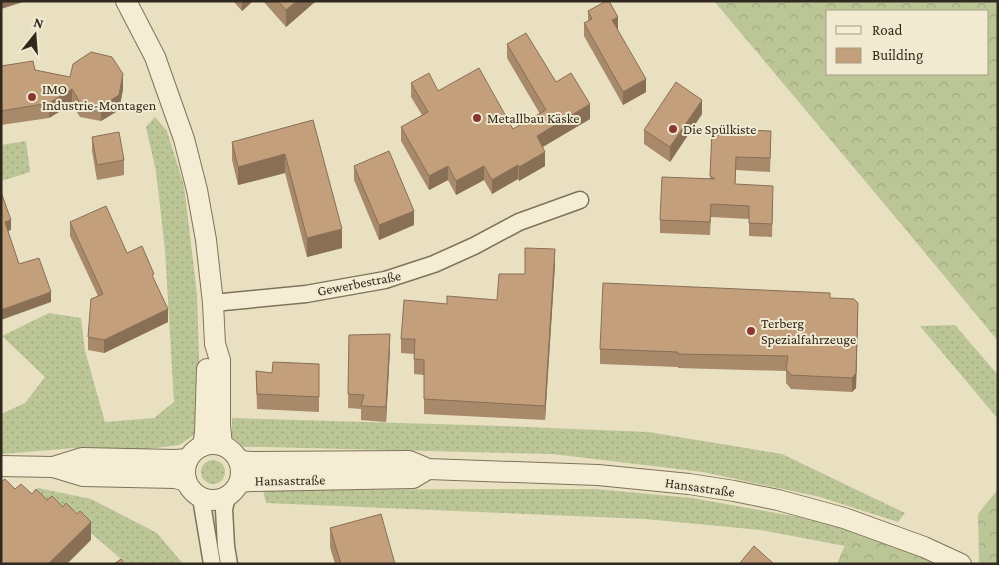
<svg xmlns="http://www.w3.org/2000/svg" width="999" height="565" viewBox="0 0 999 565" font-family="'Crimson Pro',serif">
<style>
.grass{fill:url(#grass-dots)}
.forest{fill:url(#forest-crowns);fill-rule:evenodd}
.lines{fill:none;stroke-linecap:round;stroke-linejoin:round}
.minor-casing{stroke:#80725b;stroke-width:19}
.tertiary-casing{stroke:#80725b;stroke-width:22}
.minor{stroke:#f4edd3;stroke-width:16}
.tertiary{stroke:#f4edd3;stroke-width:20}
.wall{fill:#a8896a}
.shaded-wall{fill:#886f56}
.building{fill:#c39f7b;stroke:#886f56}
.poi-dot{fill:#883831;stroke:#f1ead0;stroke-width:2}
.labels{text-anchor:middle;stroke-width:4;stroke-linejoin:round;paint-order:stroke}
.poi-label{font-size:14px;fill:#31291d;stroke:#f1ead0;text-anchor:start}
.street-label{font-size:14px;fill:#31291d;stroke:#f1ead0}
</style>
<defs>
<pattern id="grass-dots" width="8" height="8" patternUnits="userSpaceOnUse" patternTransform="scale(1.25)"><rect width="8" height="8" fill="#bbc596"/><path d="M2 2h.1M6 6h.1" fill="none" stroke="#a1a981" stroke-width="1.8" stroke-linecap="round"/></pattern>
<pattern id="forest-crowns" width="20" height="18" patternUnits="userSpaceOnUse" patternTransform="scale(1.25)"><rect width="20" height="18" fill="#bbc596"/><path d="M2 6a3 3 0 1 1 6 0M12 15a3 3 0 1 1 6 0" fill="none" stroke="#a1a981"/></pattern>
</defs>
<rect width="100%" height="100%" fill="#e8e0c1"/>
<g class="grass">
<path d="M155 117 167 131 184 186 197 294 200 390 197 433 179 445 139 450 75 448 1 454V414L25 403 45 377 2 336 49 313 81 318 85 351 105 422 154 418 174 402 165 250 156 171 146 127Z"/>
<path d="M26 141 30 172 1 181V145Z"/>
<path d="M955 325 998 375V419L920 326Z"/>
<path d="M232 418 503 426 648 432 782 454 905 513 898 522 820 497 703 472 552 454 265 447H244L232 437Z"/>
<circle cx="213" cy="472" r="12"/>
<path d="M38 488 91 499 157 533 183 564H127L84 527 31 498Z"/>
<path d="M477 489H596L692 498 793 516 852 528 845 546 761 530 645 519 266 503 263 490Z"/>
</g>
<g class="forest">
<path d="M714 1H998V341L902 225ZM828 11H988V74H828Z"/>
<path d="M998 489V564H982L979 562 978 514Z"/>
<path d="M852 528 941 564H837Z"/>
</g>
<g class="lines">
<defs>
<g id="minor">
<path d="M213 303 306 294 385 280 434 264 474 246 519 222 580 200"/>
<path d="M227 497 224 509 226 546 229 564"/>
<path d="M201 498 212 564"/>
</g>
<g id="tertiary">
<path d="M126 1 155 57 184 139 197 190 206 240 213 303 215 344 220 360V425L222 445"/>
<circle cx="213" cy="472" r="28"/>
<path d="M203 446 205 433 207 369"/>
<path d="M240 461 251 462 409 461 428 469 598 475 689 484 734 491 778 500 844 518 924 547 961 564"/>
<path d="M1 466 53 467 83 476 175 478 186 481"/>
<path d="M53 467 82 458 175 460 188 459"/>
<path d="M240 482 250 481 413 478 428 469"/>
</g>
</defs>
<use href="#minor" class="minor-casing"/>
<use href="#tertiary" class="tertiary-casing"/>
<use href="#minor" class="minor"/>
<use href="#tertiary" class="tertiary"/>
</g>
<g class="wall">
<path d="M233 1H253L242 11Z"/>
<path d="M263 1H316L286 27Z"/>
<path d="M588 11 618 30 646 92 623 105 584 36V23L588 21Z"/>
<path d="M507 44 556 82 590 119 543 147 545 166 519 181 518 179 492 194 484 180 456 195 448 180 429 190 401 141V127L422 115 411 97V83L438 91 513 129 540 114 507 58Z"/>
<path d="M1 66 35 70 123 89 119 110 101 121 80 117 72 104 49 118 1 125Z"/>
<path d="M702 114 670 162 644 144V130Z"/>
<path d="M313 120 342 248 307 257 285 173 238 185 232 160V142Z"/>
<path d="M712 129 771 144 770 172 736 170 735 184 773 199 772 237 749 236V219L711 217 710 235 660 233V220L710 178Z"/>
<path d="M92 137 124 160V175L97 180 92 151Z"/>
<path d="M354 166 414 225 379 240 354 180Z"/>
<path d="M70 222 127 253 154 280 168 322 104 353 88 350V337L98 296 70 236Z"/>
<path d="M555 264 545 420 424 414V375L414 374V354L401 353V339L447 304 497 300 525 274Z"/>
<path d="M830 298 858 318 856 388 852 392 791 389 786 383V371L678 368V367L600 364V349Z"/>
<path d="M349 335 390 349 386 422 361 420V409L348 408Z"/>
<path d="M319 364V412L257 409 256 371 272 373Z"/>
<path d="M330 528 395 564H335L330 547Z"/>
</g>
<g class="shaded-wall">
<path d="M1 1H26L1 9Z"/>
<path d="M242 1H253L242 11Z"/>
<path d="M297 1H316L286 27V10Z"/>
<path d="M618 17V30L612 20Z"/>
<path d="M123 74V89L119 110 101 121V107Z"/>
<path d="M646 79V92L623 105V92Z"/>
<path d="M72 89V104L49 118V103Z"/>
<path d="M702 100V114L670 162V147Z"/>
<path d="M590 104V119L537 150V136Z"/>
<path d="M545 152V166L519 181V167Z"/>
<path d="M285 154V173L238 185V167Z"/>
<path d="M518 165V179L492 194V180Z"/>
<path d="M448 166V180L429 190V176Z"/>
<path d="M484 166V180L456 195V181Z"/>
<path d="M414 211V225L379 240V225Z"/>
<path d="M11 220V230L5 232V222Z"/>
<path d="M342 229V248L307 257V238Z"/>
<path d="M555 249V264L545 420V406Z"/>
<path d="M51 292V302L1 320V310Z"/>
<path d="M858 303 856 388 852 392V378Z"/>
<path d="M168 309V322L104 353V340Z"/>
<path d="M390 334V349L386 422V407Z"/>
<path d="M91 522V540L67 564H48Z"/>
</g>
<g class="building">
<path d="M278 1H297L286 10Z"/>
<path d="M606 1H609L618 17 612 20 646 79 623 92 584 23 592 19 588 11Z"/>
<path d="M526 33 556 82 571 73 590 104 537 136 545 152 519 167 518 165 492 180 484 166 456 181 448 166 429 176 401 127 428 112 411 83 429 73 438 91 479 68 513 129 546 110 507 44Z"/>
<path d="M91 52 112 57 123 74 119 95 101 107 80 103 72 89 49 103 1 111V66L33 61 35 70 70 77 73 64Z"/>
<path d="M676 82 702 100 670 147 644 130Z"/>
<path d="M313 120 342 229 307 238 285 154 238 167 232 142Z"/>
<path d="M712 129 771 131 770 158 736 157 735 184 773 186 772 224 749 223V206L711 204 710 222 660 220 662 177 715 179 710 176Z"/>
<path d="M119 132 124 160 97 165 92 137Z"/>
<path d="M389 151 414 211 379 225 354 166Z"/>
<path d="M1 192 11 220 5 222 19 264 39 258 51 292 1 310Z"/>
<path d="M106 206 127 253 142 246 154 274 152 275 168 309 104 340 88 337 91 299 103 294 70 222Z"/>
<path d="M525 248 555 249 545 406 424 399V360L414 359 415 339H401L404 300 447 304V296L497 300 499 274H525Z"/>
<path d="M603 283 830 293V298L854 299 858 303 856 373 852 378 791 375 786 369 788 356 678 354V352L600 349Z"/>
<path d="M390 334 386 407 361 406 364 395 348 394 349 335Z"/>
<path d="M273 362 319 364V397L257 394 256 371 272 373Z"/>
<path d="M5 479 15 489 21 484 32 494 36 489 47 500 52 496 63 507 66 503 77 514 80 511 91 522 48 564H1V482Z"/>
<path d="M381 514 395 564H341L330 528Z"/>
<path d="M754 546 774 564H739Z"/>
<path d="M121 559 125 564H114Z"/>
</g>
<g class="poi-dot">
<circle cx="32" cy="97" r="5"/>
<circle cx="477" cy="118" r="5"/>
<circle cx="673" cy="129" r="5"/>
<circle cx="751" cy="331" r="5"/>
</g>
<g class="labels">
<g class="poi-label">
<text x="42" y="94">IMO<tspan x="42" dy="16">Industrie-Montagen</tspan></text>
<text x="487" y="123">Metallbau Käske</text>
<text x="683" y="134">Die Spülkiste</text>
<text x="761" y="328">Terberg<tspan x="761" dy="16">Spezialfahrzeuge</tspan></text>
</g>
<g class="street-label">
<text transform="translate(359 283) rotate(-11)" y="5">Gewerbestraße</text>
<text transform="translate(290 480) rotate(-1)" y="5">Hansastraße</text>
<text transform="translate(700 487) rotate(8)" y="5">Hansastraße</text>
</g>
</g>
<rect width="999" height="565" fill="none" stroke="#31291d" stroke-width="5"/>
<rect x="826" y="10" width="162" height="65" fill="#f1ead0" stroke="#a49d88"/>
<rect x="836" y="26" width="25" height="8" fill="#f4edd3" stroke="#a49d88"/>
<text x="872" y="35" font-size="15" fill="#31291d">Road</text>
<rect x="836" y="48" width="25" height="15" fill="#c39f7b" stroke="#a49d88"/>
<text x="872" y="60" font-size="15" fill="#31291d">Building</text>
<g transform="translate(35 35) rotate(17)" stroke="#f1ead0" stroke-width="4" paint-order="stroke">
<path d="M0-4L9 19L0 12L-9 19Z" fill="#31291d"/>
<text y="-8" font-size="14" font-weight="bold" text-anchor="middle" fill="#31291d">N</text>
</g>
</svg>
